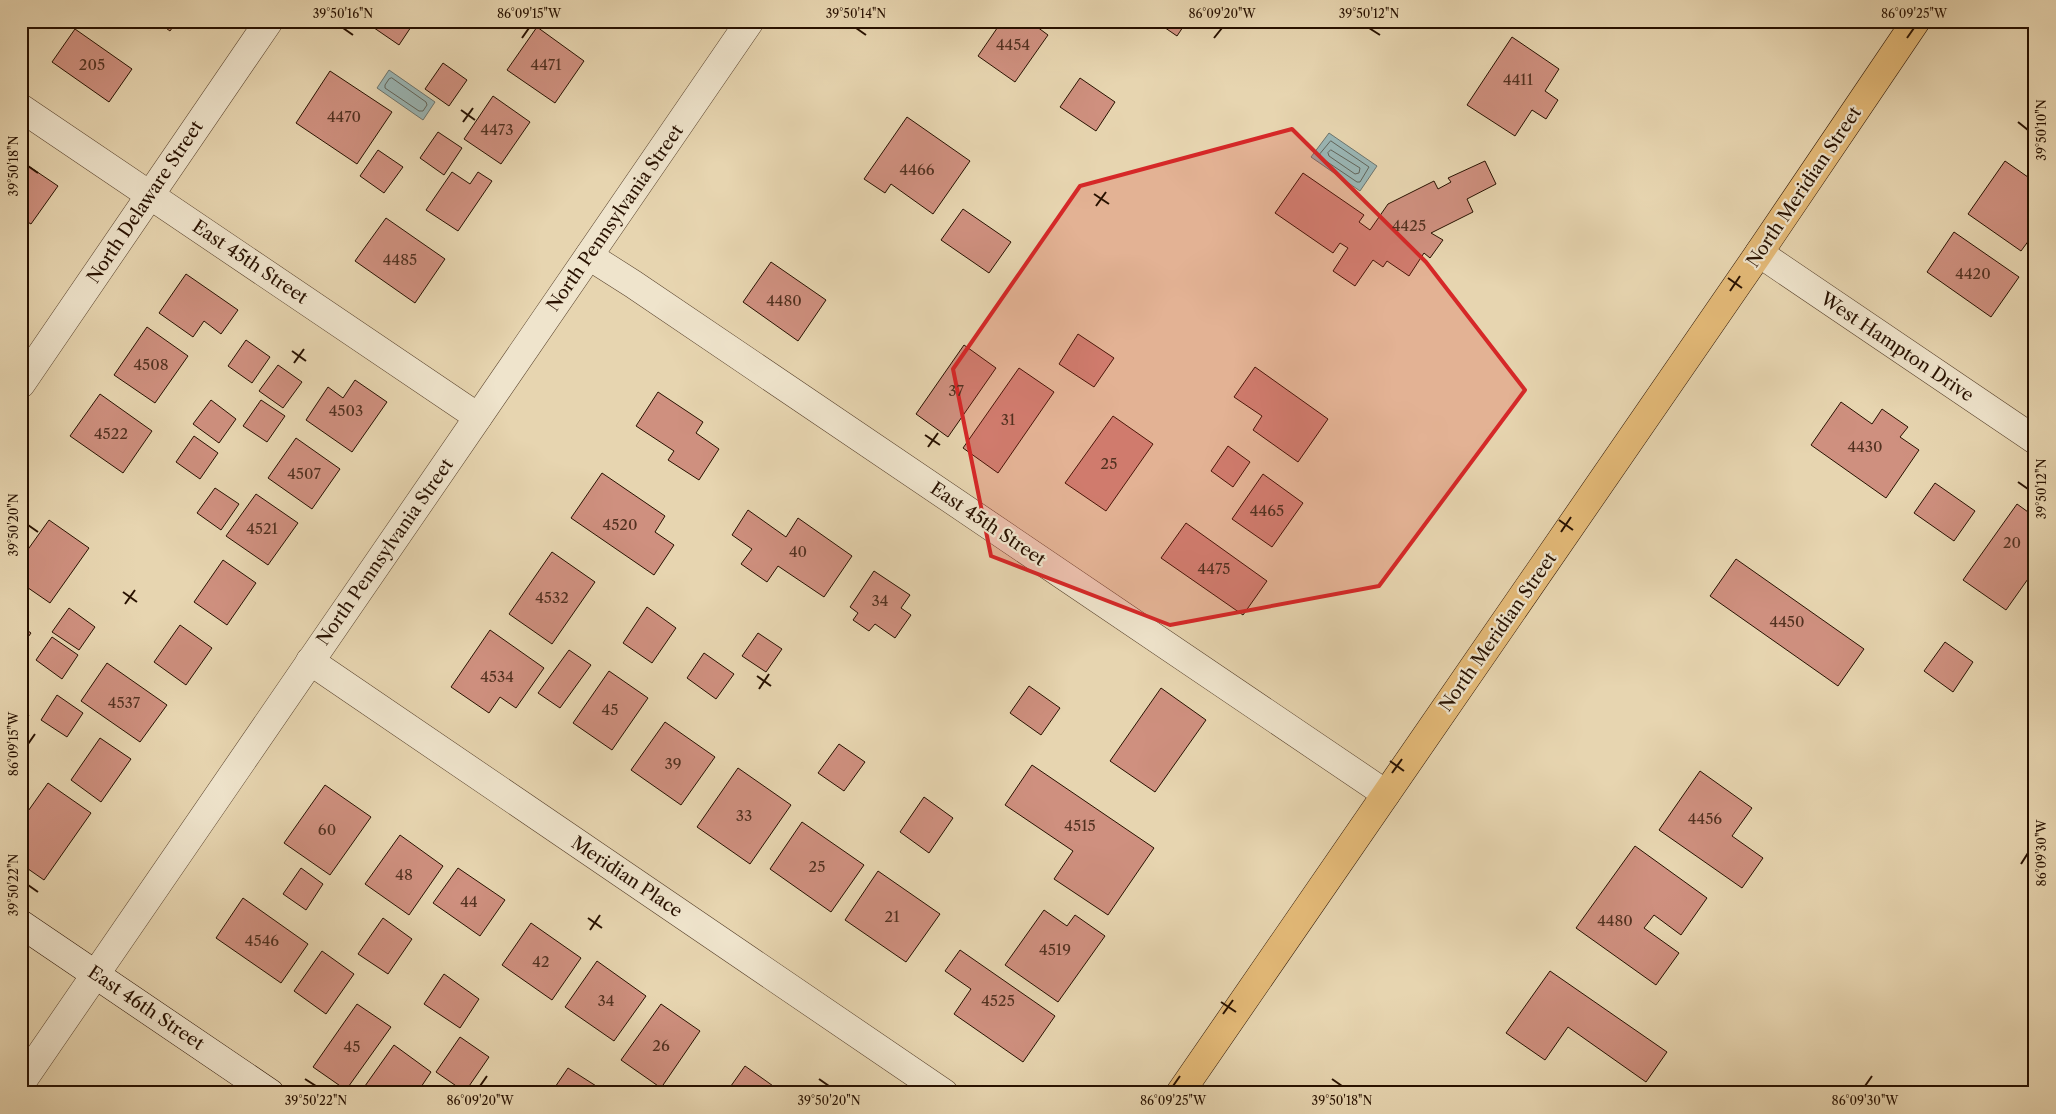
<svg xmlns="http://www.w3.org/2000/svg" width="2056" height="1114" viewBox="0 0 2056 1114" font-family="'Libre Caslon Text',serif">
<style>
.water{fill:#9ab6b5;stroke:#6c746d}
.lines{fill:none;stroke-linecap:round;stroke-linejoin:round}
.shore{stroke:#61645a;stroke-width:1}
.building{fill:#cf907f;stroke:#281100}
.minor-casing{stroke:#58422c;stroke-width:29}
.secondary-casing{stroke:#281100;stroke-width:29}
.primary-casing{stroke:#281100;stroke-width:29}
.minor{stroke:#efe4cc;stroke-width:28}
.secondary{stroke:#efe4cc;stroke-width:28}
.primary{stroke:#e4ba78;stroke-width:28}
.marked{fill:#d62828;fill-opacity:0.2;stroke:#d62828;stroke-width:4;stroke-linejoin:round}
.ticks{fill:none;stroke:#281100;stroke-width:2}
.labels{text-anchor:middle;stroke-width:4.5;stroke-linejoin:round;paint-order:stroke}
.number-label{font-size:15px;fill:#523120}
.street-label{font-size:18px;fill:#281100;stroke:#efe4cc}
.neatline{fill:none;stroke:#281100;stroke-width:2}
.ticks-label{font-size:12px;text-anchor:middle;fill:#281100}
</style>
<rect width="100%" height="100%" fill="#e7d5b0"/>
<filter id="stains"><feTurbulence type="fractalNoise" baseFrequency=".004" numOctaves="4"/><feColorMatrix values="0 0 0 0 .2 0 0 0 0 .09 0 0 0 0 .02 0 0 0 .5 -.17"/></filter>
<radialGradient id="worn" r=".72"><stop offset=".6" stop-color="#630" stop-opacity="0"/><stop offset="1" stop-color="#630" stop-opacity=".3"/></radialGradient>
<g class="water">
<path d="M389 70 435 102 423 120 377 88Z"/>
<path d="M1329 133 1377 166 1360 191 1311 157Z"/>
</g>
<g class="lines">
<g class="shore">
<path d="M392 78 426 102 427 105 423 111H419L385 88V85L389 79Z"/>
<path d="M1331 141 1369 167 1360 182H1357L1320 157V154Z"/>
<path d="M1331 150 1360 168 1359 173 1355 174 1329 156 1328 153Z"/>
</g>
</g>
<g class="building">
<path d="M156 21H177L170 31Z"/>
<path d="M364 21H415L399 45Z"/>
<path d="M1002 21H1029L1048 35 1015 82 978 56Z"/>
<path d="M1155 21H1187L1177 36Z"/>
<path d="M537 27 584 61 555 103 507 70Z"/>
<path d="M75 29 132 69 109 102 52 62Z"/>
<path d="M1512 37 1559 69 1545 91 1558 100 1546 119 1532 110 1515 136 1467 105Z"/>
<path d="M443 63 467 80 449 106 425 89Z"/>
<path d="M330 71 392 112 357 164 296 123Z"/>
<path d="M1080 78 1115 102 1096 131 1060 107Z"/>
<path d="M493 96 530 122 501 164 464 139Z"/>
<path d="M907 117 970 161 933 214 891 184 885 193 864 179Z"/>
<path d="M438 132 462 148 444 175 420 158Z"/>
<path d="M378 150 403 167 384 193 360 176Z"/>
<path d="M21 161 58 186 31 224 21 218Z"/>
<path d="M1485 161 1496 184 1467 199 1473 212 1431 233 1443 240 1430 258 1424 253 1409 276 1387 261 1383 267 1373 260 1355 286 1333 271 1348 248 1340 243 1333 253 1275 213 1303 173 1364 215 1359 222 1370 230 1388 204 1434 181 1438 189 1451 182 1448 178Z"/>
<path d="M2005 161 2035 182V232L2021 251 1968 214Z"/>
<path d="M452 172 470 184 478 172 492 181 458 231 426 210Z"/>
<path d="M963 209 1011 242 989 273 941 240Z"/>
<path d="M386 218 445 259 415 303 355 261Z"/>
<path d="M1954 232 2019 277 1991 317 1927 272Z"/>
<path d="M771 262 826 300 798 341 743 302Z"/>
<path d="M186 274 238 310 221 334 204 321 193 337 159 313Z"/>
<path d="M147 327 188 356 155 403 114 375Z"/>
<path d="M1078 334 1114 358 1094 387 1059 364Z"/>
<path d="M246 340 270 357 252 383 228 366Z"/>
<path d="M964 345 996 368 948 437 916 414Z"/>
<path d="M278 365 302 382 283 408 259 391Z"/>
<path d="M1255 367 1328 419 1298 462 1253 430 1262 416 1234 397Z"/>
<path d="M1019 368 1054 392 998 473 963 448Z"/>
<path d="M355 380 387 402 352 452 306 420 328 387 343 398Z"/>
<path d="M658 392 703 422 696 433 719 449 699 480 668 460 674 451 636 426Z"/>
<path d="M100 394 152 431 123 473 70 436Z"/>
<path d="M211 400 236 419 219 443 193 424Z"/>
<path d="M261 400 285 416 267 442 243 426Z"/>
<path d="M1841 402 1872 424 1882 409 1908 427 1900 437 1919 450 1886 498 1811 445Z"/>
<path d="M1113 416 1153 444 1106 511 1065 483Z"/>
<path d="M194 436 218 453 200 479 176 462Z"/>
<path d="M296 438 340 469 312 509 268 478Z"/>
<path d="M1228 446 1250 462 1233 487 1211 471Z"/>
<path d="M602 473 665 516 655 532 674 545 654 575 571 518Z"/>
<path d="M1263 474 1303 503 1272 547 1232 519Z"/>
<path d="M1935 483 1975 511 1954 541 1914 513Z"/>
<path d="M215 488 239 504 221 530 197 513Z"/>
<path d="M256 494 298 523 268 565 226 536Z"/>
<path d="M2017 504 2035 517V569L2006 610 1963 580Z"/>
<path d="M748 510 786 537 798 518 852 556 824 597 778 566 767 582 741 564 752 549 732 535Z"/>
<path d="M49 520 89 548 50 603 21 583V553L24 555Z"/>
<path d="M1186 523 1267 581 1243 615 1161 558Z"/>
<path d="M552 552 595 582 552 644 509 614Z"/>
<path d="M1736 559 1864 649 1838 686 1710 596Z"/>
<path d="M223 560 256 583 227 625 194 602Z"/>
<path d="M874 571 910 595 901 608 911 615 895 638 875 624 869 631 853 620 858 613 850 607Z"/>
<path d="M647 607 676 628 652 663 623 643Z"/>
<path d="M69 608 95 627 79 650 52 632Z"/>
<path d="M180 625 212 648 186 685 154 662Z"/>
<path d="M21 626 31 633 21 647Z"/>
<path d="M490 630 544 668 516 708 500 697 489 713 451 687Z"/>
<path d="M758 633 782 649 766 672 742 656Z"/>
<path d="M52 637 78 655 62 679 36 660Z"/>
<path d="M1945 642 1973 662 1953 692 1924 671Z"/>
<path d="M569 650 591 665 560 708 538 693Z"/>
<path d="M704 653 734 674 716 699 687 678Z"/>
<path d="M107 663 167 705 140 742 81 701Z"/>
<path d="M609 671 648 698 612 750 573 723Z"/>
<path d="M1029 686 1060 708 1041 735 1010 713Z"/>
<path d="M1161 688 1206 720 1155 792 1110 761Z"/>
<path d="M57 695 83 713 67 737 41 720Z"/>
<path d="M21 710 29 715 21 727Z"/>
<path d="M665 722 715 757 681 805 631 770Z"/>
<path d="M100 738 131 759 101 802 71 780Z"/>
<path d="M839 744 865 762 844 791 818 773Z"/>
<path d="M1032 765 1154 848 1108 915 1054 879 1073 851 1005 805Z"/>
<path d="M738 768 791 805 750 864 697 827Z"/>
<path d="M1700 771 1752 808 1732 836 1763 858 1742 888 1659 830Z"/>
<path d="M48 783 91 813 44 880 21 864V860L28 850 21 845V821Z"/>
<path d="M325 785 371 817 330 875 284 843Z"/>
<path d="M924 797 953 818 929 853 900 832Z"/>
<path d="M802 822 864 865 831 912 770 869Z"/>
<path d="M400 835 443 866 409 915 365 884Z"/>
<path d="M1635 846 1707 898 1681 935 1654 915 1644 928 1679 953 1656 985 1576 928Z"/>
<path d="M301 868 323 884 306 910 283 894Z"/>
<path d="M458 868 505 900 480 936 433 903Z"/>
<path d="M878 871 940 914 906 962 845 920Z"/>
<path d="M243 898 308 944 281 983 216 938Z"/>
<path d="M1044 910 1067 926 1075 915 1105 936 1058 1002 1005 965Z"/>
<path d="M383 918 412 939 388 974 358 954Z"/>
<path d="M531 923 581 958 552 1000 502 965Z"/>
<path d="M960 950 1055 1016 1023 1062 954 1014 971 989 945 971Z"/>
<path d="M322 951 354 974 326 1014 294 991Z"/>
<path d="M597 961 646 996 614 1041 565 1007Z"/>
<path d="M1550 971 1667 1052 1646 1082 1568 1027 1545 1060 1506 1033Z"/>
<path d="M444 974 479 999 460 1028 424 1004Z"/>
<path d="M357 1004 391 1027 346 1090 313 1067Z"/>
<path d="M661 1004 700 1031 661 1088 621 1060Z"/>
<path d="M460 1037 489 1057 465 1092 436 1072Z"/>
<path d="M394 1045 431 1072 417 1093H360Z"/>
<path d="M745 1066 783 1093H726Z"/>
<path d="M568 1068 604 1091 603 1093H551Z"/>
</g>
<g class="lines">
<defs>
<g id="minor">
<path d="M21 108 478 417"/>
<path d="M1759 253 2035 440"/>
<path d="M589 256 633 284 1386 794"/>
<path d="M21 384 269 21"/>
<path d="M310 661 944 1093"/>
<path d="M21 1083 750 21"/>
</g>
<path id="secondary" d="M21 924 270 1093"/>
<path id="primary" d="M1180 1093 1759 253 1916 21"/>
</defs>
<use href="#minor" class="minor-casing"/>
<use href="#secondary" class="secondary-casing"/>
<use href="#primary" class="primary-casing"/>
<use href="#minor" class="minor"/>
<use href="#secondary" class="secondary"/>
<use href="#primary" class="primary"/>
</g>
<path class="marked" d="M1292 129 1426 262 1525 390 1379 586 1170 625 991 556 953 369 1080 186Z"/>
<path class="ticks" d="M343 28 353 35M856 28 866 35M1369 28 1380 35M522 38 529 28M1214 38 1222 28M1907 38 1914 28M461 110 475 120M463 122 473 108M2018 122 2028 130M28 166 38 173M1094 194 1109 204M1096 206 1106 192M1728 278 1742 288M1730 291 1740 276M292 351 306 361M294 363 304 349M925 435 940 445M928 447 938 433M2018 482 2028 489M1559 520 1573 530M28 525 38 532M1561 532 1571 517M123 592 137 602M125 604 135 590M757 676 771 686M759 689 769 674M28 744 35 734M1390 761 1404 771M1392 773 1402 759M2021 864 2028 853M28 885 38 892M588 918 602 928M590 930 600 915M1221 1002 1236 1012M1223 1014 1233 1000M305 1079 316 1086M819 1079 829 1086M1332 1079 1342 1086M480 1086 487 1076M1173 1086 1180 1076M1865 1086 1872 1076"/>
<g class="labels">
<g class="number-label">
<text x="1013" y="50">4454</text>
<text x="92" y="70">205</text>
<text x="546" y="70">4471</text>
<text x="1518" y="85">4411</text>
<text x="344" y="122">4470</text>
<text x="497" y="135">4473</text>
<text x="917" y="175">4466</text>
<text x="1409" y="231">4425</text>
<text x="400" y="265">4485</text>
<text x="1973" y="279">4420</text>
<text x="784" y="306">4480</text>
<text x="151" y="370">4508</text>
<text x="956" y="396">37</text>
<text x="346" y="416">4503</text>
<text x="1008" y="425">31</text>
<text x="111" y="439">4522</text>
<text x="1865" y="452">4430</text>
<text x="1109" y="469">25</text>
<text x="304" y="479">4507</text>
<text x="1267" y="516">4465</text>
<text x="620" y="530">4520</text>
<text x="262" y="534">4521</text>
<text x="2012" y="548">20</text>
<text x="798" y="557">40</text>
<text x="1214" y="574">4475</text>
<text x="552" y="603">4532</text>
<text x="880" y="606">34</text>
<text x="1787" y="627">4450</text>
<text x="497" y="682">4534</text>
<text x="124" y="708">4537</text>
<text x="610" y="715">45</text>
<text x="673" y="769">39</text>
<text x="744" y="821">33</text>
<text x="1705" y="824">4456</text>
<text x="1080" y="831">4515</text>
<text x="327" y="835">60</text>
<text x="817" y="872">25</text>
<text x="404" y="880">48</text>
<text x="469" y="907">44</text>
<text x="892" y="922">21</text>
<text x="1615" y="926">4480</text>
<text x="262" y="946">4546</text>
<text x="1055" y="955">4519</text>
<text x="541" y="967">42</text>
<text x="606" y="1006">34</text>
<text x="998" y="1006">4525</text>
<text x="661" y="1051">26</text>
<text x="352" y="1052">45</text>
</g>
<g class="street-label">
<text transform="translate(1804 187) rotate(-56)" y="6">North Meridian Street</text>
<text transform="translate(145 202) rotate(-56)" y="6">North Delaware Street</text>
<text transform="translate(615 218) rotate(-55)" y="6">North Pennsylvania Street</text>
<text transform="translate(250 262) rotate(34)" y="6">East 45th Street</text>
<text transform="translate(1897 347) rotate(34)" y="6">West Hampton Drive</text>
<text transform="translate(988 524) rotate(34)" y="6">East 45th Street</text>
<text transform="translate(385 552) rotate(-55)" y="6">North Pennsylvania Street</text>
<text transform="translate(1498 632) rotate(-55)" y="6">North Meridian Street</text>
<text transform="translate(627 877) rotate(34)" y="6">Meridian Place</text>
<text transform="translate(146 1008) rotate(34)" y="6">East 46th Street</text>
</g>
</g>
<rect width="2056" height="1114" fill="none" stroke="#e7d5b0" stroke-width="55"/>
<rect x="28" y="28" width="2000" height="1058" class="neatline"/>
<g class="ticks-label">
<text x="343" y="18">39°50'16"N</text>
<text x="529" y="18">86°09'15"W</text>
<text x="856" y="18">39°50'14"N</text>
<text x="1222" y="18">86°09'20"W</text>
<text x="1369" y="18">39°50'12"N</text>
<text x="1914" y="18">86°09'25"W</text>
<text transform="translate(2042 130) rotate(-90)" y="4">39°50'10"N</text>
<text transform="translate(14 166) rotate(-90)" y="4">39°50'18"N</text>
<text transform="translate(2042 489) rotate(-90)" y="4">39°50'12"N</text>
<text transform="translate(14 525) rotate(-90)" y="4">39°50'20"N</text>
<text transform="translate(14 744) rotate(-90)" y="4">86°09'15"W</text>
<text transform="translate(2042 853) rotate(-90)" y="4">86°09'30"W</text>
<text transform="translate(14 885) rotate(-90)" y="4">39°50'22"N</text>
<text x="316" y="1105">39°50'22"N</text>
<text x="480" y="1105">86°09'20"W</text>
<text x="829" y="1105">39°50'20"N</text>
<text x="1173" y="1105">86°09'25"W</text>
<text x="1342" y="1105">39°50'18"N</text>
<text x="1865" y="1105">86°09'30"W</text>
</g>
<rect width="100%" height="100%" filter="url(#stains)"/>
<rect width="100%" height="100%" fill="url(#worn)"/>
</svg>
